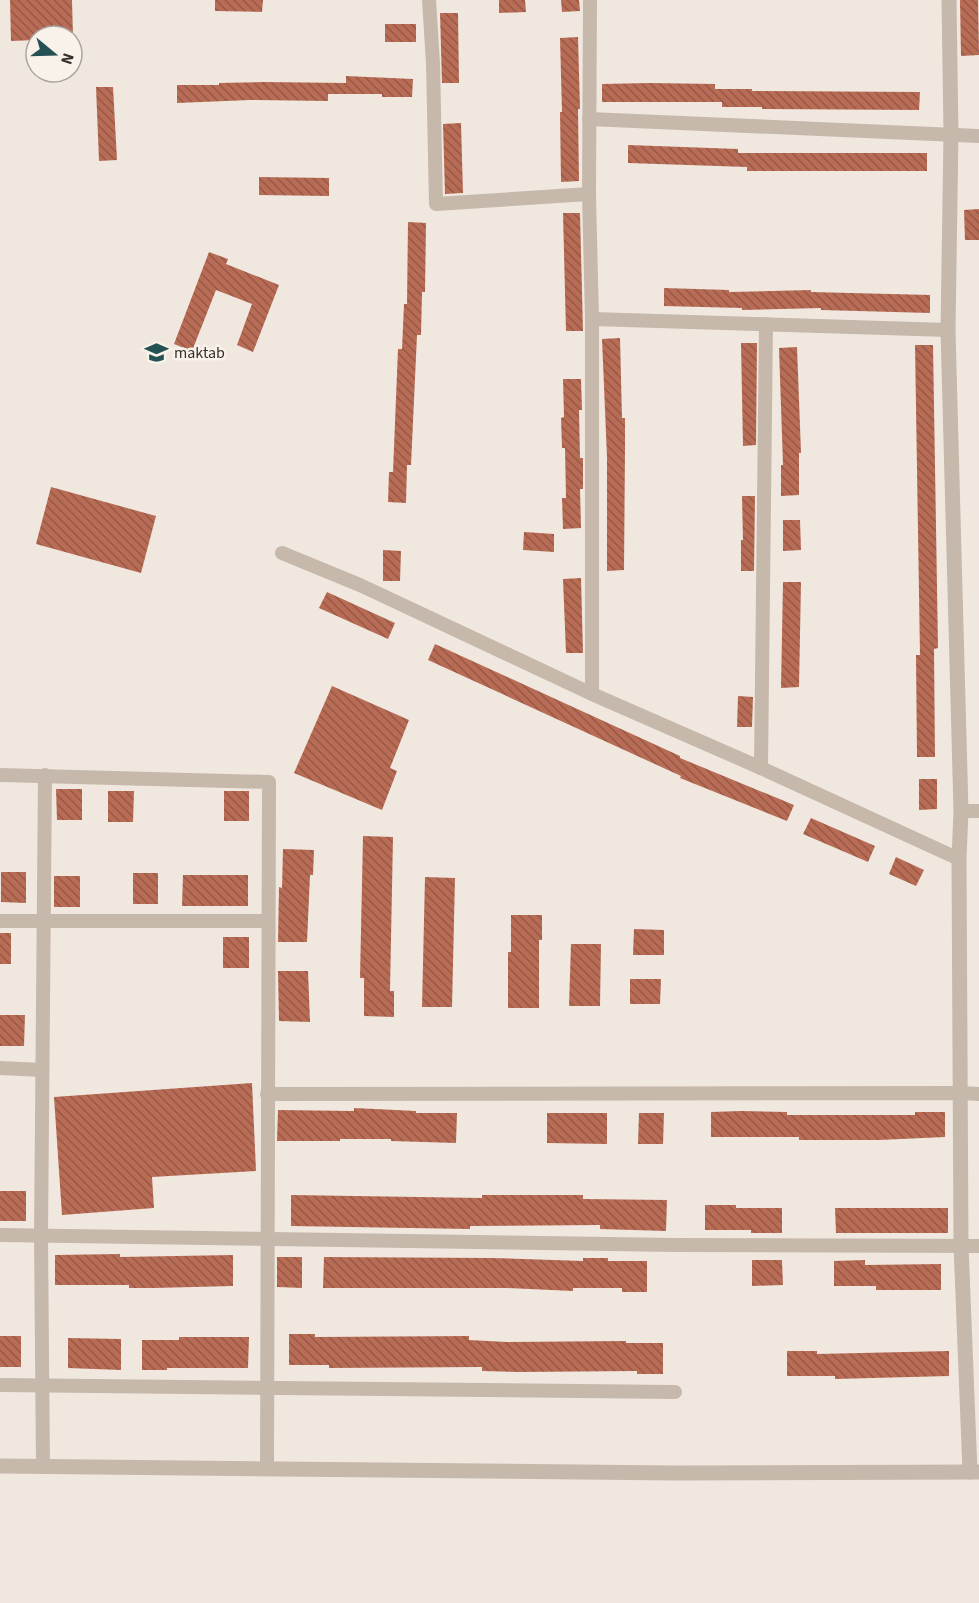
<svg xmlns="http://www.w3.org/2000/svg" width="979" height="1603" viewBox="0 0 979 1603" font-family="'Source Sans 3',sans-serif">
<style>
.building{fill:url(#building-back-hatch)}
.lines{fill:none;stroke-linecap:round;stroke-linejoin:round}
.minor{stroke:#c7b8ac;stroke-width:14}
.tertiary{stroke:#c7b8ac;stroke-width:15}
.labels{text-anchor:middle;stroke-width:5;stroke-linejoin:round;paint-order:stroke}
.poi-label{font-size:16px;fill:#362e2a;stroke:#f8f2eb;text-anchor:start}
</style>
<defs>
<pattern id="building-back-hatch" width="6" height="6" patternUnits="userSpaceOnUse" patternTransform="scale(1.5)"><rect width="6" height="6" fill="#b96c55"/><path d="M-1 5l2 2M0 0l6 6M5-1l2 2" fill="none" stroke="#975947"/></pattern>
</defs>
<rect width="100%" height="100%" fill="#f0e8df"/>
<g class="building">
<path d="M10 0H72L73 36H36V40L11 41Z"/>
<path d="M215 0H263L262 12 215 11Z"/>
<path d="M499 0H525L526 12 499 13Z"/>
<path d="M561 0H579L580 11 562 12Z"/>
<path d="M960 0H978L979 55 961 56Z"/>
<path d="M440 13H458L459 83H442Z"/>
<rect x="385" y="24" width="31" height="18"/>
<path d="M578 37 580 109H578L579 181 561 182 560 112H562L560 38Z"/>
<path d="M346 76 413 79 412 97H382V94H328V101L250 100 177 103V85H219V83L263 82 346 83Z"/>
<path d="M649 83 715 84V89H752V91L920 92 919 110 762 109V107H722V102H602V84Z"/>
<path d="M96 87H113L117 160 99 161Z"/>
<path d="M461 123 463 193 445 194 443 124Z"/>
<path d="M628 145 738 149V153H927V171H747V167L628 163Z"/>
<path d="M259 177 329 178V196L259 195Z"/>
<path d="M979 209V240H965L964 210Z"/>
<path d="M563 213H580L583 331H566Z"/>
<path d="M408 222 426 223 425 292H422L421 335H417L411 465H407L406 503 388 502 389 472H393L398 349H402L404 304H407Z"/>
<path d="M209 252 228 259 226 264 279 285 253 352 237 345 252 304 216 290 192 351 174 344Z"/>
<path d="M664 288 729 290V292L811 290V292L930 295V313L821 310V308L742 310V308L664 306Z"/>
<path d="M620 338 622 418H625V449L624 570 607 571V457L602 339Z"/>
<path d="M741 343H757L756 445 743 446Z"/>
<path d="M915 345H933L938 648 934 649 935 757H917L916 655H920Z"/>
<path d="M797 347 801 453H799V495L781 496V465H783L779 348Z"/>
<path d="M563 379H581L582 410H579L580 458H583V489H580L581 528 563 529 562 498H566L565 448H562L561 418 564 417Z"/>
<path d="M51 487 156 516 141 573 36 544Z"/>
<path d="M742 496H755L754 571H741V540H743Z"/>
<path d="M783 520H800L801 550 783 551Z"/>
<path d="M524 532 554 534V552L523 550Z"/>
<path d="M383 550 401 551 400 581H383Z"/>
<path d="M581 578 583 653H566L563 579Z"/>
<path d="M783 582H801L799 687 781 688Z"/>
<path d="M327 592 395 623 388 639 319 608Z"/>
<path d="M435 644 680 756V758L794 805 787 821 680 778 681 776 428 660Z"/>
<path d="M332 686 409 720 390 768 397 771 382 810 294 773Z"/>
<path d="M738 696 753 697 752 727H737Z"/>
<path d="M919 779H937V809L919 810Z"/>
<path d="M56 789H82V820H57Z"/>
<path d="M108 791H134L133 822H108Z"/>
<rect x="224" y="791" width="25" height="30"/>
<path d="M811 818 875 846 868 862 803 834Z"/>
<path d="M363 836 393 837 390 991H394V1017L364 1016V978H360Z"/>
<path d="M283 849 314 850 313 875H310L307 942H278L279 887 282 888Z"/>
<path d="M896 857 924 870 916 886 889 874Z"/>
<path d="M1 872H26V903L1 902Z"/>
<rect x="133" y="873" width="25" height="31"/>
<path d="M183 875H248V906H182Z"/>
<rect x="54" y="876" width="26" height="31"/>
<path d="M425 877 455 878 452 1007H422Z"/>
<path d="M511 915H542V940H539V1008H508V952H511Z"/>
<path d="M634 929 664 930V955H633Z"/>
<rect x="0" y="933" width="11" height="31"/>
<rect x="223" y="937" width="26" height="31"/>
<path d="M571 944H601L600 1006H569Z"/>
<path d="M278 971H308L310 1022 279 1021Z"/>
<path d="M630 979H661L660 1004H630Z"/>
<path d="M0 1015H25L24 1046H0Z"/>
<path d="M252 1083 256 1171 152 1177 154 1208 62 1215 54 1097Z"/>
<path d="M354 1108 416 1111V1113H457L456 1143 391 1141V1139H340V1141H277L278 1110 354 1111Z"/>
<path d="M741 1111 787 1112V1115H915V1112H945V1137L879 1140H799V1137H711V1112Z"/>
<path d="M547 1113H607V1144L547 1143Z"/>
<path d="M639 1113H664L663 1144H638Z"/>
<rect x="0" y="1191" width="26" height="30"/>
<path d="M291 1195 482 1198V1195H583V1199L667 1200 666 1231 600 1229V1225L470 1226V1229L291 1226Z"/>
<path d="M705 1205H736V1208H782V1233H751V1230H705Z"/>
<path d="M835 1208H948V1233H836Z"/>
<path d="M120 1254V1257L233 1255V1286L154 1288H129V1285H55V1255Z"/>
<path d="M277 1257H302V1288L277 1287Z"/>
<path d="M324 1257 491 1258 583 1261V1258H608V1261H647V1292H622V1288H573V1291L506 1288H323Z"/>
<path d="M752 1260H782L783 1285 752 1286Z"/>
<path d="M865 1260V1265L941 1264V1290H876V1286H834V1261Z"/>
<path d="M289 1334H315V1337L469 1336V1340L507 1342 626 1341V1343H663V1374H637V1371L519 1372 482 1371V1367L329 1368V1365H289Z"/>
<rect x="0" y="1336" width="21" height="31"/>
<path d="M179 1337H249L248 1368H167V1370H142V1340H179Z"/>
<path d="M68 1338 121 1339V1370L68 1368Z"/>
<path d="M787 1351H817V1354L949 1351V1376L835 1379V1376H787Z"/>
</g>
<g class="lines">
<g class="minor">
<path d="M429 0 433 63 436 204 589 194"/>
<path d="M590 0 589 194 592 319V694"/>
<path d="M589 119 979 136"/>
<path d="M592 319 948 330"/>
<path d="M282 553 360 585 592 694 761 768 959 859"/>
<path d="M761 768 766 324"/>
<path d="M0 775 269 782 267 1469"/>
<path d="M961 811H979"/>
<path d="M0 921H268"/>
<path d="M0 1068 42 1070"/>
<path d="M267 1094 961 1093 979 1094"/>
<path d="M0 1235 676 1245 979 1246"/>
<path d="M0 1385 675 1392"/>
<path d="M43 1467 41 1235 45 775"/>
</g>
<g class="tertiary">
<path d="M949 0 951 134 948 330 961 811 959 859 961 1245 970 1472"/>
<path d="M0 1466 675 1473 978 1472"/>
</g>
</g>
<defs>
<symbol id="school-bare" viewBox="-9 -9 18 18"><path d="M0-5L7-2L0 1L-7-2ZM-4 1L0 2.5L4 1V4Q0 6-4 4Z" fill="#245153" stroke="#f8f2eb" stroke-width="2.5" paint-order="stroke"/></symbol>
</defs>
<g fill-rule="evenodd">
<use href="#school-bare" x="140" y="336" width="33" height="33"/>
</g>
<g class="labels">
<g class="poi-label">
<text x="174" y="358">maktab</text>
</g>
</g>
<g transform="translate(54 54) rotate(109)"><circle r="28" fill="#f8f2eb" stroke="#aaa49e" stroke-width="1.5"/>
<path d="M0-4.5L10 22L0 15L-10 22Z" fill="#245153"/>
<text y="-9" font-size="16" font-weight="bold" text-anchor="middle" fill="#362e2a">N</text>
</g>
</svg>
